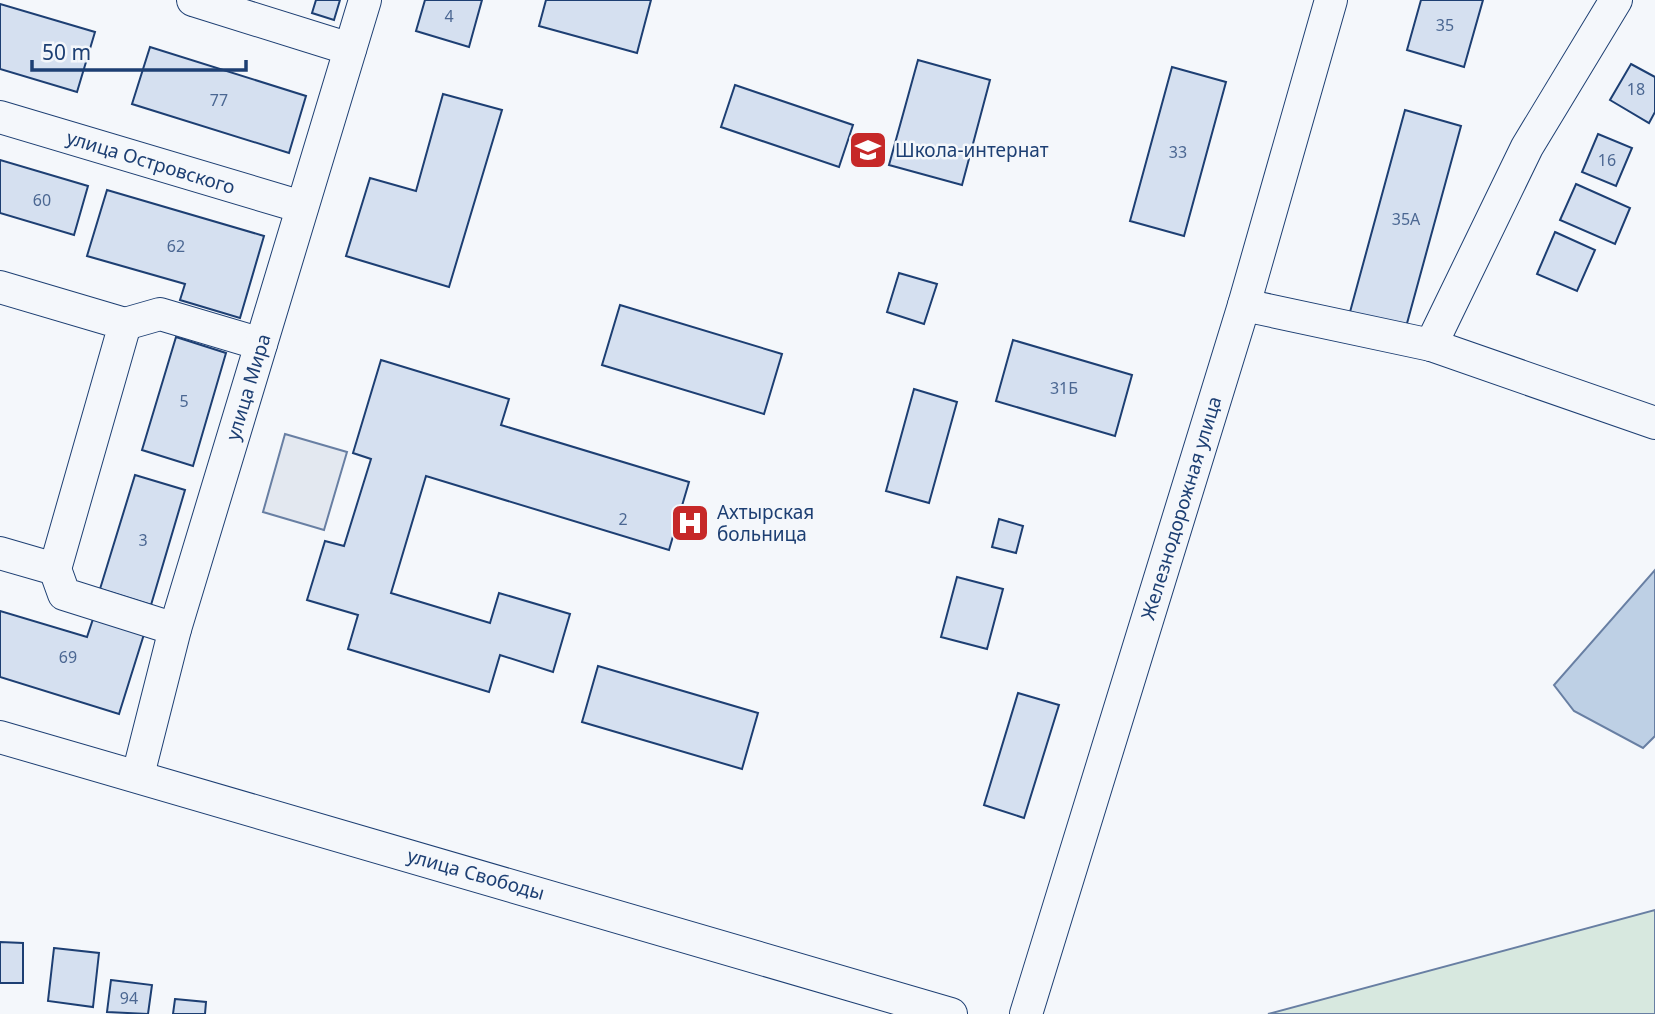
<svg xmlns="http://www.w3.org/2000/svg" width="1655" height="1014" viewBox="0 0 1655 1014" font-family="'Noto Sans',sans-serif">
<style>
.green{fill:#d7e8df;stroke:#687fa3;stroke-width:2}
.parking{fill:#e3e8f0;stroke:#687fa3;stroke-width:2}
.water{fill:#bed0e5;stroke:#687fa3;stroke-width:2}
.building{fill:#d5e0f0;stroke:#1d3f73;stroke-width:2}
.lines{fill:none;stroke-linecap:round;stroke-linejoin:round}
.minor-casing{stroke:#1d3f73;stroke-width:34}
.minor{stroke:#f4f7fb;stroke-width:32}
.labels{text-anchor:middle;stroke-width:5;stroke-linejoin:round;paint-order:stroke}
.number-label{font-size:16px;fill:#4b6792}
.poi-label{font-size:19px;fill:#1d3f73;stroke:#f4f7fb;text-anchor:start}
.street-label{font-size:19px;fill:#1d3f73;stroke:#f4f7fb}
</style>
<rect width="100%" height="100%" fill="#f4f7fb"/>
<path class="green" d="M1655 910V1014H1268Z"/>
<path class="parking" d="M285 434 347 452 324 530 263 512Z"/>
<path class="water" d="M1655 570V736L1643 748 1574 711 1554 685Z"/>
<g class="building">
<path d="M316 0H340L334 20 312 13Z"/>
<path d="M425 0H482L469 47 416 31Z"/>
<path d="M546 0H651L637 53 539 26Z"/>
<path d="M1421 0H1483L1464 67 1407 50Z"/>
<path d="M0 4 95 32 77 92 0 69Z"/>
<path d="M150 47 306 96 289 153 132 104Z"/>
<path d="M918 60 990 80 962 185 889 165Z"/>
<path d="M1631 64 1655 77V112L1649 123 1610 100Z"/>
<path d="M1172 67 1226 82 1184 236 1130 221Z"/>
<path d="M735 85 853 125 839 167 721 127Z"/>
<path d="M443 94 502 110 449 287 346 256 370 178 416 191Z"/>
<path d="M1405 110 1461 126 1406 327 1350 312Z"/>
<path d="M1598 134 1632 148 1616 186 1582 172Z"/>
<path d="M0 160 88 186 74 235 0 213Z"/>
<path d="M1576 184 1630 208 1615 244 1560 220Z"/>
<path d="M107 190 264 236 240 318 180 300 185 284 87 256Z"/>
<path d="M1555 232 1595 250 1577 291 1537 274Z"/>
<path d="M899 273 937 284 924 324 887 312Z"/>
<path d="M620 305 782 354 764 414 602 365Z"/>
<path d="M176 337 226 353 193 466 142 450Z"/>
<path d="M1013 340 1132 375 1115 436 996 401Z"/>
<path d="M381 360 509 399 501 425 689 482 669 550 426 476 391 593 490 623 499 593 570 614 553 672 500 655 489 692 348 649 358 615 307 600 325 541 344 546 371 459 353 453Z"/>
<path d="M914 389 957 402 929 503 886 491Z"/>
<path d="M135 475 185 490 151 605 100 589Z"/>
<path d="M999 519 1023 526 1016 553 992 547Z"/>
<path d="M957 577 1003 589 987 649 941 637Z"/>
<path d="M0 611 87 637 94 616 145 631 119 714 0 677Z"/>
<path d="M598 666 758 713 742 769 582 722Z"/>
<path d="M1018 693 1059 705 1024 818 984 805Z"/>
<path d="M0 942 23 943V983H0Z"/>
<path d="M54 948 99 953 93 1007 48 1001Z"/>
<path d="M111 980 152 985 148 1014 107 1012Z"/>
<path d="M175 999 206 1002 205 1014H173Z"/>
</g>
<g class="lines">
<defs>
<g id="minor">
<path d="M193 0 350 49"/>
<path d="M0 117 302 207"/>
<path d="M0 287 125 324 55 569"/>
<path d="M1244 305 1431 345 1655 423"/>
<path d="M125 324 160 314 261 344"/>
<path d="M1431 345 1527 147 1616 0"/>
<path d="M0 553 55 569 64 594 175 629"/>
<path d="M0 737 951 1014"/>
<path d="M138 775 175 629 365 0"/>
<path d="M1026 1014 1244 305 1331 0"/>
</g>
</defs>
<use href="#minor" class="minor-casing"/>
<use href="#minor" class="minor"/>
</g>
<defs>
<symbol id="school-square" viewBox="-11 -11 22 22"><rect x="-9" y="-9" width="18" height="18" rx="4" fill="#c62828" stroke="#f4f7fb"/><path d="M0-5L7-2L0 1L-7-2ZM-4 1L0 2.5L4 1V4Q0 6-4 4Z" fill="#fff"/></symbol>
<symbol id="hospital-square" viewBox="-11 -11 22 22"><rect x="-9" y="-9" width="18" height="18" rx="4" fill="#c62828" stroke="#f4f7fb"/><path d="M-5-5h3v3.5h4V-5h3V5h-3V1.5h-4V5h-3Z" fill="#fff"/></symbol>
</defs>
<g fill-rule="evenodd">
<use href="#school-square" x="846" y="128" width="44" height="44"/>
<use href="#hospital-square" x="668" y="501" width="44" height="44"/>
</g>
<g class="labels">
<g class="number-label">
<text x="449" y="22">4</text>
<text x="1445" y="31">35</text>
<text x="1636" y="95">18</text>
<text x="219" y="106">77</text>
<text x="1178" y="158">33</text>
<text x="1607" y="166">16</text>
<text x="42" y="206">60</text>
<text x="1406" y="225">35А</text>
<text x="176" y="252">62</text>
<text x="1064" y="394">31Б</text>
<text x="184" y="407">5</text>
<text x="623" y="525">2</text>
<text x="143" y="546">3</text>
<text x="68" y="663">69</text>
<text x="129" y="1004">94</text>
</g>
<g class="poi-label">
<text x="895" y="157">Школа-интернат</text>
<text x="717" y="519">Ахтырская<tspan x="717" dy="22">больница</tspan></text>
</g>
<g class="street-label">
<text transform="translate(151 162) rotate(17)" y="7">улица Островского</text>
<text transform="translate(248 387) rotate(-73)" y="7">улица Мира</text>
<text transform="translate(1181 508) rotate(-73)" y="7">Железнодорожная улица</text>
<text transform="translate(476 874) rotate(16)" y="7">улица Свободы</text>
</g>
</g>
<path d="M32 60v10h214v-10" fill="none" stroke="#1d3f73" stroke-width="3.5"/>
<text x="42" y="60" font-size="21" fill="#1d3f73" stroke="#f4f7fb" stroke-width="5" paint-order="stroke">50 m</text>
</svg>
